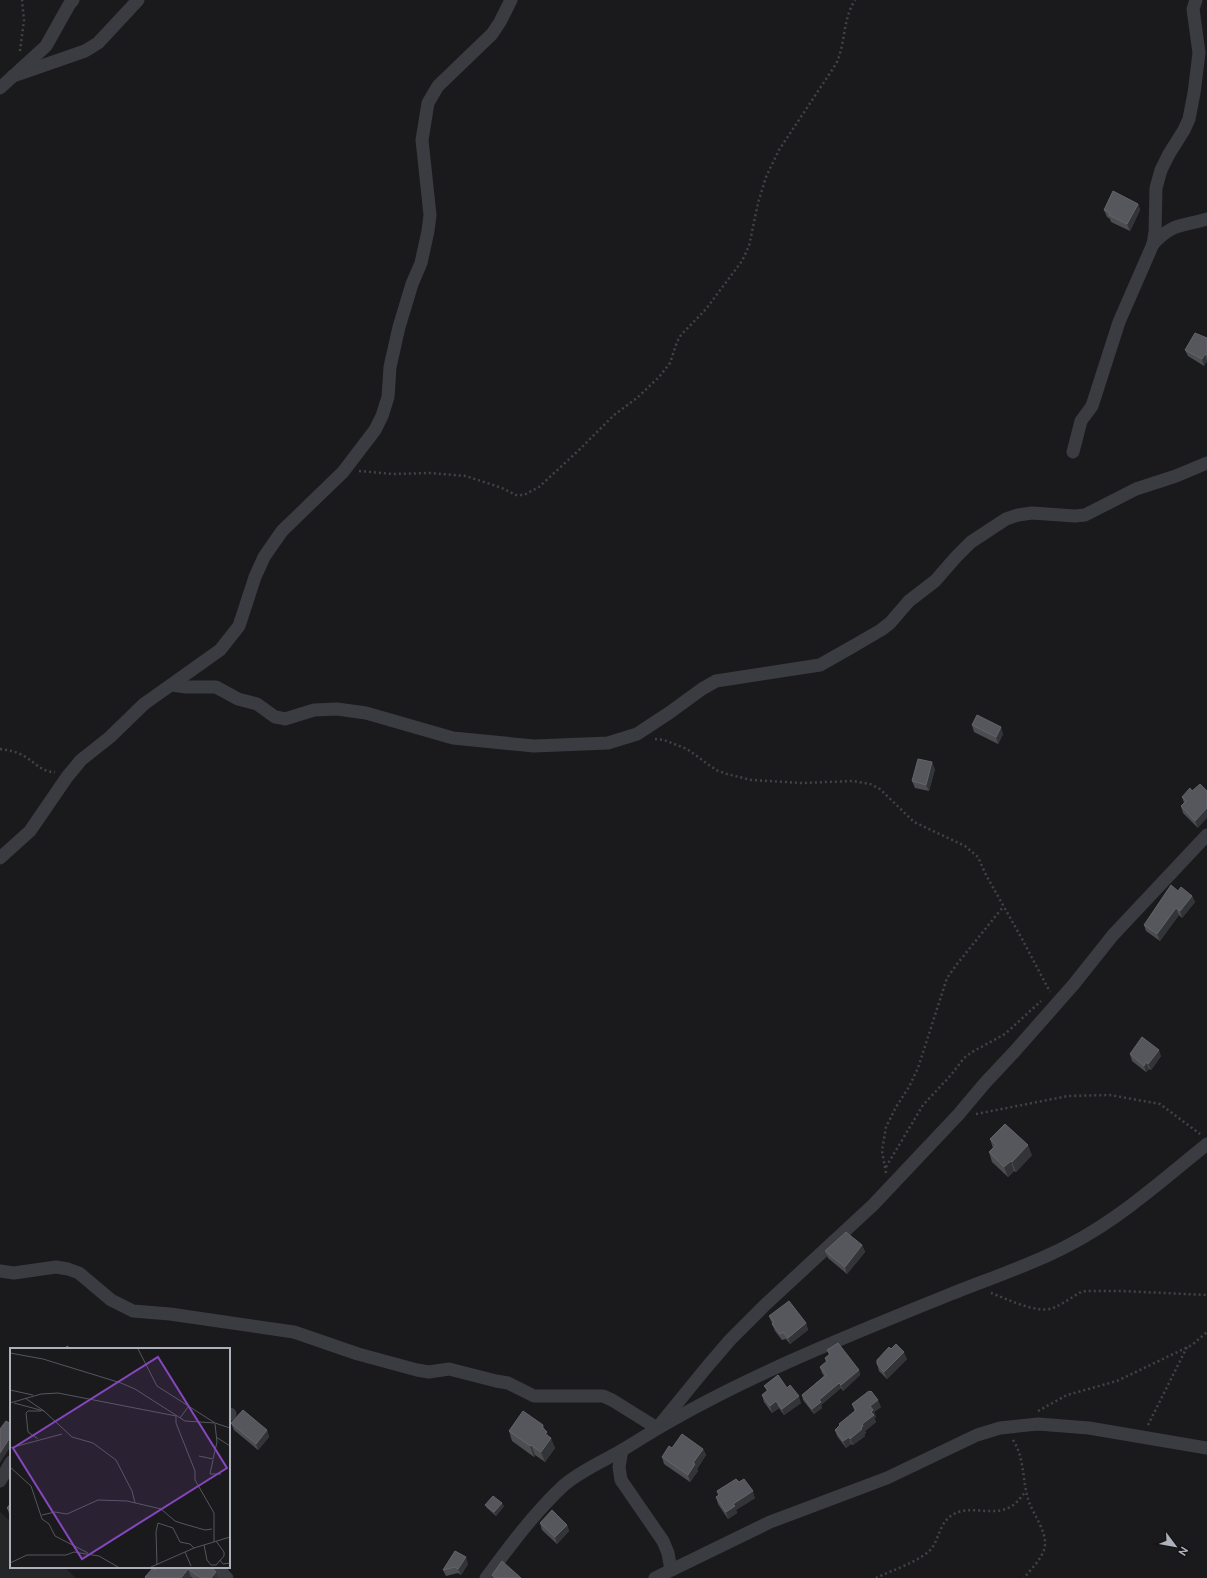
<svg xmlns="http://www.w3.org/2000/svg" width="1207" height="1578" viewBox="0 0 1207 1578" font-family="Ubuntu,sans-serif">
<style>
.built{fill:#262629}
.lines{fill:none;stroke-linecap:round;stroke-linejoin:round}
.path{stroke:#414348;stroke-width:2.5;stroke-dasharray:2 3;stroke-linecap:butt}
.minor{stroke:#3b3c41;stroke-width:13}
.wall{fill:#4b4d51}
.shaded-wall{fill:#333437}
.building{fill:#56575c;stroke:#64656b}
.inset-road{fill:none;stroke:#55565c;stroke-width:1}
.view{fill:#8547be;fill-opacity:0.15;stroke:#8547be;stroke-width:2}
.inset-edge{fill:none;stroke:#adb1bb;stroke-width:2}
</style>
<rect width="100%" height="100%" fill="#1a1a1c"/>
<path class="built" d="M0 1512 11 1522V1567H64L76 1578H0Z"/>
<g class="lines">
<g class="path">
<path d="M20 51 24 20 22 0"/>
<path d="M359 471 393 474 430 473 466 476 502 488 516 495H524L539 487 579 450 614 415 637 398 659 377 670 363 677 342 681 335 706 309 742 261 749 246 758 203 766 177 779 150 836 64C846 43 842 21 855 0"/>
<path d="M655 739 664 740 687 749 716 770 727 774 751 780 802 783 853 781 870 784 880 789 914 822 965 846 978 857 986 875 1021 937 1050 992"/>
<path d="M0 749C9 750 17 752 24 756 36 763 41 772 55 772"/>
<path d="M976 1114 1068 1096 1110 1095 1160 1104 1200 1134"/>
<path d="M886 1167 923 1105 951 1075 964 1058 972 1052 1005 1034 1041 1001"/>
<path d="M886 1173 882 1151 886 1127 896 1107 909 1087 918 1068 947 978 957 964 1003 907"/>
<path d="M991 1293C1007 1299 1037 1314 1053 1308 1063 1304 1072 1297 1081 1292L1086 1291H1121L1207 1295"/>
<path d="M1038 1411 1067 1395 1117 1381 1192 1345 1207 1332"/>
<path d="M1148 1425 1187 1347"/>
<path d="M1013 1440C1025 1458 1022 1482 1029 1502 1034 1515 1046 1531 1045 1545 1044 1557 1031 1569 1024 1578"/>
<path d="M876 1578C890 1571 921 1561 931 1549 940 1538 939 1522 954 1514 970 1505 991 1516 1008 1508 1016 1505 1021 1497 1026 1491"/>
</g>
<g class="minor">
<path d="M13 76 85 51 98 43 138 0"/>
<path d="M0 88 46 46 69 5 73 0"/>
<path d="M1153 244C1174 222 1181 227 1207 219"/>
<path d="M1073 452 1081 421 1092 406 1119 322 1153 244 1155 232 1156 188 1161 170 1169 154 1184 130 1189 119 1194 93 1199 53 1193 9 1196 0"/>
<path d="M172 685 186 687H216L238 699 257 704 275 717 281 718 285 719 314 710 337 709 366 713 453 738 534 746 608 743 637 734 669 713 702 689 716 681 820 665 850 648 881 630 890 623 909 601 935 581 956 557 971 542 1006 519 1018 515 1032 513 1075 516 1085 515 1136 489 1176 476 1207 463"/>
<path d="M0 858 30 831 67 777 81 760 110 737 144 704 220 650 239 626 255 577 264 557 282 531 343 472 375 430 382 416 388 397 390 367 399 327 412 284 421 263 428 231 430 215 422 140 428 103 438 86 492 34 500 22 511 0"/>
<path d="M0 1271 14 1273 56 1267 68 1269 79 1273 111 1300 133 1311 170 1314 294 1332 358 1354 417 1370 429 1372 449 1369 496 1381 508 1383 534 1396H603L612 1400 657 1428 706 1368 730 1340 765 1305 873 1205 958 1115 985 1083 1015 1051 1074 984 1113 935 1207 835"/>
<path d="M229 1415 230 1414"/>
<path d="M622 1450 619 1467 621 1480 663 1541 668 1553 671 1570"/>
<path d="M0 1481 11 1462"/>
<path d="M217 1567 227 1578"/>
<path d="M486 1578C509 1547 535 1512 563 1486 582 1469 607 1460 629 1446 728 1383 838 1340 946 1296 987 1279 1030 1266 1069 1245 1119 1219 1163 1180 1207 1144"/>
<path d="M655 1578 770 1522 887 1478 977 1435 1000 1428 1038 1424 1089 1428 1207 1448"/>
</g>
</g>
<g class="wall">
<path d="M1138 204 1140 210 1130 231 1111 222 1110 219 1107 217 1104 210Z"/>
<path d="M1207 338V361L1204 366 1188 356 1185 350Z"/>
<path d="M972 725 1003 734 998 744 974 732Z"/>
<path d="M935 769 929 791 915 788 912 781Z"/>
<path d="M1192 791 1198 828 1183 813 1181 806 1184 803 1182 797Z"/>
<path d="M1178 891 1192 896 1195 902 1182 918 1179 915 1160 941 1146 931 1144 925Z"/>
<path d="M1130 1054 1161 1056 1151 1070 1149 1069 1146 1072 1132 1061Z"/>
<path d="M990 1139 1032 1155 1016 1172 1014 1171 1008 1177 992 1162 989 1152 993 1148Z"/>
<path d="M862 1245 865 1252 847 1274 828 1258 825 1251Z"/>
<path d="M769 1316 806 1323 808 1330 790 1344 786 1339 782 1340 775 1331Z"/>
<path d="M891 1349 907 1359 887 1379 879 1371 877 1364Z"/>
<path d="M827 1350 859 1370 860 1375 843 1391 841 1388 821 1405 822 1408 814 1414 803 1400 802 1395 824 1376 822 1373 820 1367 826 1362 825 1358 829 1355Z"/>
<path d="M764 1386 787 1388 801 1403 784 1415 779 1408 772 1413 764 1402 762 1395 767 1391Z"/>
<path d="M852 1404 881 1407 874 1412 876 1417 874 1418 876 1422 865 1431 866 1433 864 1434 865 1436 853 1445 851 1444 846 1448 837 1436 835 1430 839 1426V1424L855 1412Z"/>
<path d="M231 1423 267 1430 269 1437 258 1450 234 1430Z"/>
<path d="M543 1425 545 1430 555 1448 545 1462 535 1455 534 1457 512 1441 509 1431Z"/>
<path d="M672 1448 703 1449 706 1455 697 1469 698 1471 690 1482 664 1464 662 1457Z"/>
<path d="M739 1482 755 1498 736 1510 737 1513 728 1519 718 1504 716 1497 719 1495 717 1491Z"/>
<path d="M11 1503V1519L7 1508Z"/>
<path d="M485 1505 504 1506 496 1516 487 1508Z"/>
<path d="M540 1523 567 1525 569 1531 557 1544 542 1530Z"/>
<path d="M455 1551 468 1564 461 1575 458 1573 446 1576 443 1570Z"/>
<path d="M211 1567 218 1578H193L191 1577V1578H146L145 1577 155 1570Z"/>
</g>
<g class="shaded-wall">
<path d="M1138 204 1140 210 1130 231 1127 224Z"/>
<path d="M1205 354 1207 361 1204 366 1202 359Z"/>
<path d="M1001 727 1003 734 998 744 996 737Z"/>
<path d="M932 762 935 769 929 791 926 785Z"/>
<path d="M1207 808V818L1198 828 1195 821Z"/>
<path d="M1192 896 1195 902 1182 918 1180 911Z"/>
<path d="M1176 908 1179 915 1160 941 1157 934Z"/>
<path d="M1159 1050 1161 1056 1151 1070 1148 1064Z"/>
<path d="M1146 1062 1149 1069 1146 1072 1144 1066Z"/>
<path d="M1028 1145 1032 1155 1016 1172 1012 1162Z"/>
<path d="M1011 1161 1014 1171 1008 1177 1004 1167Z"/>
<path d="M862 1245 865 1252 847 1274 845 1267Z"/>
<path d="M806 1323 808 1330 790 1344 788 1338Z"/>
<path d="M904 1352 907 1359 887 1379 884 1372Z"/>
<path d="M859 1370 860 1375 843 1391 841 1385Z"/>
<path d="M839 1383 841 1388 821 1405 822 1408 814 1414 812 1409 819 1400Z"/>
<path d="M799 1396 801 1403 784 1415 782 1409Z"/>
<path d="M878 1400 881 1407 874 1412 876 1417 874 1418 876 1422 865 1431 866 1433 864 1434 865 1436 853 1445 850 1439 861 1428 862 1424 871 1412 870 1406Z"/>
<path d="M776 1401 779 1408 772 1413 770 1406Z"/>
<path d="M543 1425 546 1433 547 1432 550 1440 551 1438 555 1448 545 1462 541 1452 542 1427Z"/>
<path d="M267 1430 269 1437 258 1450 256 1444Z"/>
<path d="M11 1436V1446L0 1463V1453Z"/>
<path d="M849 1437 851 1444 846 1448 843 1441Z"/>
<path d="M531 1445 535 1455 534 1457 530 1446Z"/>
<path d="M703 1449 706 1455 697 1469 698 1471 690 1482 688 1475 693 1463Z"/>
<path d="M753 1491 755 1498 736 1510 737 1513 728 1519 726 1512 733 1504Z"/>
<path d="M502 1503 504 1506 496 1516 494 1512Z"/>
<path d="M567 1525 569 1531 557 1544 555 1537Z"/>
<path d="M466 1557 468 1564 461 1575 458 1569Z"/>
<path d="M188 1569 191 1577V1578H181Z"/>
<path d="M216 1572 218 1578H211Z"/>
</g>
<g class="building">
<path d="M1113 191 1138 204 1127 224 1109 215 1110 213 1104 210Z"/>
<path d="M1195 333 1207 338V355L1205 354 1202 359 1185 350Z"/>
<path d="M977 715 1001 727 996 737 972 725Z"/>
<path d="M918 759 932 762 926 785 912 781Z"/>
<path d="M1200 784 1207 791V808L1195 821 1181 806 1186 801 1182 797 1190 788 1192 791Z"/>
<path d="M1171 885 1178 891 1181 887 1192 896 1180 911 1176 908 1157 934 1144 925Z"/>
<path d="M1142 1037 1159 1050 1148 1064 1146 1062 1144 1066 1130 1054Z"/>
<path d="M1005 1124 1028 1145 1012 1162 1011 1161 1004 1167 989 1152 996 1145 990 1139Z"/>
<path d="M846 1232 862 1245 845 1267 825 1251Z"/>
<path d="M789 1301 806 1323 788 1338 783 1332 780 1334 772 1324 774 1322 769 1316Z"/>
<path d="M838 1343 859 1370 841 1385 839 1383 819 1400 821 1402 812 1409 802 1395 826 1375 820 1367 827 1361 825 1358 830 1354 827 1350Z"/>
<path d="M896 1344 904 1352 884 1372 877 1364V1360L889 1347 891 1349Z"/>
<path d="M67 1346 71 1349H65Z"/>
<path d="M778 1375 787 1388 790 1385 799 1396 782 1409 776 1401 770 1406 762 1395 768 1390 764 1386Z"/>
<path d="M869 1391 870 1392 871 1391 878 1400 870 1406 873 1410 871 1412 874 1415 862 1424 863 1426 861 1428 862 1429 850 1439 849 1437 843 1441 835 1430 840 1425 839 1424 856 1410 852 1404Z"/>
<path d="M243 1410 267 1430 256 1444 231 1423Z"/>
<path d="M523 1411 543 1425 542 1427 547 1432 545 1434 551 1438 541 1452 531 1445 530 1446 509 1431Z"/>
<path d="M6 1421 11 1424V1436L0 1453V1429Z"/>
<path d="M682 1434 703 1449 693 1463 695 1464 688 1475 662 1457 669 1446 672 1448Z"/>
<path d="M736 1479 739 1482 744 1479 753 1491 733 1504 735 1506 726 1512 716 1497 719 1495 717 1491Z"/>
<path d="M493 1496 502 1503 494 1512 485 1505Z"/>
<path d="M11 1503V1512L7 1508Z"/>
<path d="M552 1510 567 1525 555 1537 540 1523Z"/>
<path d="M455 1551 466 1557 458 1569 455 1567 443 1570Z"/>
<path d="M502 1561 521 1578H495L492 1575Z"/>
<path d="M158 1567H211L216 1572 211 1578H201L188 1569 181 1578H146L145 1577 153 1568 155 1570Z"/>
</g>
<g transform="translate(10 1348)">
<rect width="220" height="220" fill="#1a1a1c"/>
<path class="inset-road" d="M128 1 147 38 205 75 220 80M0 5 33 11 111 35 125 41 175 73 205 75M0 42 23 47M15 50 34 63M0 55 31 46 48 45 166 68V75L185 123V132L204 165V194M4 55 34 63 62 89 83 95 106 112 122 143 125 155M170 70 178 59M206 89 220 98M28 91 18 84 16 65 18 63H31M0 100 52 86M189 108 203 111 207 94 205 76M203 112 200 126H211M0 119 21 138 32 171 39 176 45 188 78 205M32 167 45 164 57 166 88 152 117 153 151 161 165 173 174 176 195 182 202 181M194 197 197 212 201 217H206L214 208V204L206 193M175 204 181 218M210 212 213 216 220 215M0 215 17 207H56L64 204 89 208 108 219M147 217 146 184 148 175 163 180 170 194 180 196 184 200M141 219 184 200 220 189"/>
<path class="view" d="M148 9 217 120 72 211 3 100Z"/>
<rect width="220" height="220" class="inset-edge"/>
</g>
<g transform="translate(1175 1546) rotate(122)" stroke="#151517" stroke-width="3" paint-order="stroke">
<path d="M0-3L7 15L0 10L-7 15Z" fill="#adb1bb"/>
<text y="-6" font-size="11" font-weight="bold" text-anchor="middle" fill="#adb1bb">N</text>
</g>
</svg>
